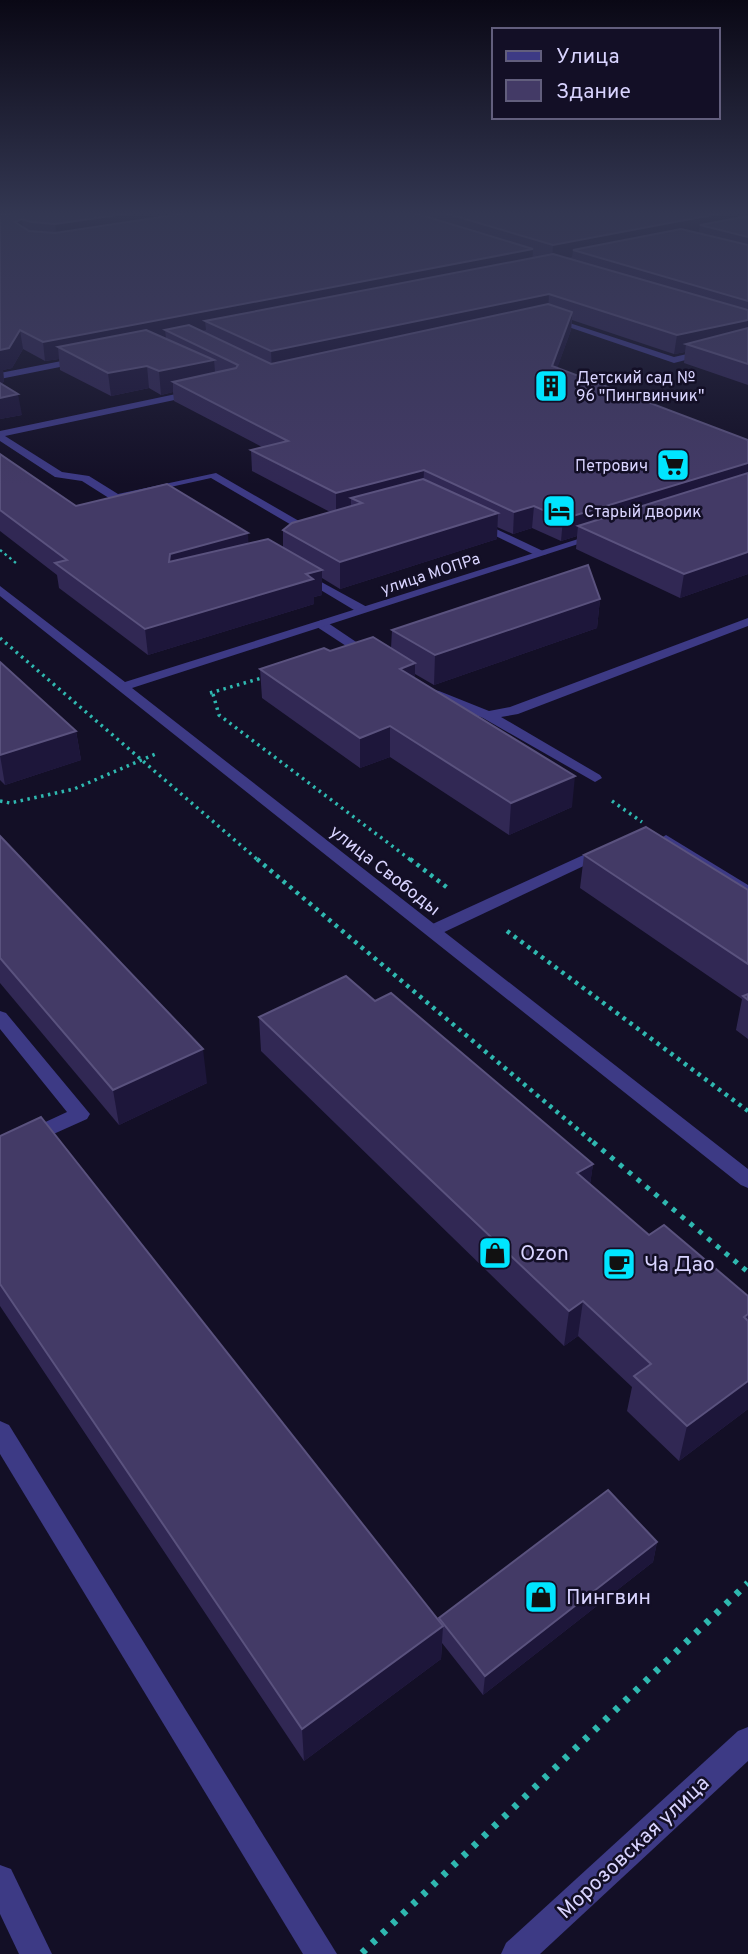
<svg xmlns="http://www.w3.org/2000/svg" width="748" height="1954" viewBox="0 0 748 1954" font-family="Overpass,sans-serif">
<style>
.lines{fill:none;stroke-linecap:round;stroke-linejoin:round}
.path-far4{stroke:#2fb8b0;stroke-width:2.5;stroke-dasharray:2.5 3.5;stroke-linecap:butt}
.path-far3{stroke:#2fb8b0;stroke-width:3.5;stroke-dasharray:2.5 4.5;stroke-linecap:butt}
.path-far2{stroke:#2fb8b0;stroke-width:4.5;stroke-dasharray:3.5 5;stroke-linecap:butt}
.path-far1{stroke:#2fb8b0;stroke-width:5;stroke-dasharray:4.5 7;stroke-linecap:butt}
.path{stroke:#2fb8b0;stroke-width:7;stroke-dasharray:5 9;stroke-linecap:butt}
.lane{fill:#3d3a85;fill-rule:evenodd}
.street{fill:#3d3a85;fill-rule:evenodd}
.wall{fill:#312854}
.shaded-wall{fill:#1d163a}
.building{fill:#433a66;stroke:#5a527e;stroke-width:2}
.labels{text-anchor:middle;stroke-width:5;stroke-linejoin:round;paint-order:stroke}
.far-poi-label{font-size:16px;fill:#d9d4ff;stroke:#130f26;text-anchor:start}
.far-street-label{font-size:16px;fill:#d9d4ff;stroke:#130f26}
.street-label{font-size:18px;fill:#d9d4ff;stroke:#130f26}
.near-poi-label{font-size:21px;fill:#d9d4ff;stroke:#130f26;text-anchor:start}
.near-street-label{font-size:21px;fill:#d9d4ff;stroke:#130f26}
</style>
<rect width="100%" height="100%" fill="#130f26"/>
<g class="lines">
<path class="path-far4" d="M0 550 16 563"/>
<g class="path-far3">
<path d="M0 638 259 861"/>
<path d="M210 693 265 677"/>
<path d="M213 694 219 715 412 861"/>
<path d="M0 801 10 803 74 789 158 753"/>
<path d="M612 801 642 822"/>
</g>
<g class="path-far2">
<path d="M257 859 595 1144"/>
<path d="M410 859 449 889"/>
<path d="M507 931 748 1111"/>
</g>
<path class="path-far1" d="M593 1142 748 1272"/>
<path class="path" d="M362 1953 748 1583"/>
<g class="lane">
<path d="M548 316 674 357 748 340V344L674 363 548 320Z"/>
<path d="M195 390 199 393 198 395 5 436 62 472 89 476 118 494 216 473 311 528V532L304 537H296L295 535 300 530 211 478 112 500 82 481 55 477 0 441V431Z"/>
<path d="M475 519 545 552 547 554 537 556 471 524 470 522Z"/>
<path d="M303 572 367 607 369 610 359 613 299 577 297 575Z"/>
<path d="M748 618V626L518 714 501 717 600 775 602 778 595 782 483 718 427 694 434 690 439 691 489 711 510 707Z"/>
<path d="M321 620 325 621 377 656 371 660 366 659 317 627 315 624Z"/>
<path d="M666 835 748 885V897L661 843 658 840Z"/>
<path d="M603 846 609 848 611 851 609 854 438 935 432 936 424 931 426 927Z"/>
<path d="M0 1011 6 1013 90 1114 87 1119 0 1158V1143L67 1112 0 1029Z"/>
<path d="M0 1421 9 1425 337 1954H303L0 1454Z"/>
<path d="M0 1865 11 1869 52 1954H19L0 1914Z"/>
</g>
<g class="street">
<path d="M82 357 85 362 0 379V373Z"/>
<path d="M594 534 603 536 132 688 748 1169V1188L741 1185 0 596V586L125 682Z"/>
<path d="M748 1727V1761L540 1954H501L506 1943 738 1731Z"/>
</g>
</g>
<g class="wall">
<path d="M0 211H748V385L684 363 685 352 674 354 572 320 571 330 557 368 748 440V574L680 598 576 549 577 536 561 541 532 528 513 534 497 527V539L340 589 322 578V595L314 597V604L148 655 59 588 57 575 0 531V454L76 506 248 544 283 548V530L330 512 252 471 251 450 262 447 174 401 173 392 161 395 149 388 111 396 60 370 59 359 45 361 23 349 12 368 3 370 4 381 2 384 22 415 0 419Z"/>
<path d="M600 599 597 628 434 685 415 674V678L572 807 509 835 390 757 360 768 262 698 260 669 330 651 391 648 392 630Z"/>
<path d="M0 662 76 731 81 760 5 785 0 780Z"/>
<path d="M0 836 207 1083 119 1125 0 983Z"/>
<path d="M584 855 748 890V1039L736 1030 742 999 580 888Z"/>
<path d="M375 1001 593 1164 590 1184 649 1235 748 1296V1409L679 1461 627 1411 632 1387 578 1336 564 1346 261 1051 259 1017Z"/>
<path d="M0 1136 438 1620 439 1618 657 1542 653 1562 483 1695 442 1643 441 1659 304 1761 0 1306Z"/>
</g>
<g class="shaded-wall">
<path d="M10 211H51L22 219 24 235 15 222 12 221Z"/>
<path d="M146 211H251L57 240 55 224Z"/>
<path d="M733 211H748V223L700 225 699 233 589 254 573 250 572 257 552 261 553 245Z"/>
<path d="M533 249 532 265 205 321 206 330 177 336 165 330 166 338 74 356 58 347 59 359 45 361 43 342Z"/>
<path d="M549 294 548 313 272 371 271 351Z"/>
<path d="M572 312 571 330 551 385 552 366Z"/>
<path d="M748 320V338L686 344 685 352 674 354 677 335Z"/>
<path d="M20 330 23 349 12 368 3 370 4 381 0 388V350Z"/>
<path d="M214 360 216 383 173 382V392L161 395 159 371Z"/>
<path d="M147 366 149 388 111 396 108 373Z"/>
<path d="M18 394 22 415 0 419V398Z"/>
<path d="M748 463V483L578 526 577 536 561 541 563 519Z"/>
<path d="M424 470 423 491 351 498V511L336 516V493Z"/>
<path d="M534 506 532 528 513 534 514 512Z"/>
<path d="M498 513 497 539 340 589V562Z"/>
<path d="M248 533 249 557 169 562 170 554Z"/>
<path d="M748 552V574L680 598 684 574Z"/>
<path d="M322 570V595L314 597V604L148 655 145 629Z"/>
<path d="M600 599 597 628 434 685 435 655Z"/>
<path d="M415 663V692L400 669Z"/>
<path d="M390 726V757L360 768V738Z"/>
<path d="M76 731 81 760 5 785 0 755Z"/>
<path d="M575 776 572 807 509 835 511 803Z"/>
<path d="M203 1049 207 1083 119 1125 113 1090Z"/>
<path d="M593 1164 588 1199 577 1173Z"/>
<path d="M583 1301 578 1336 564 1346 569 1311Z"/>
<path d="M748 1381V1409L679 1461 687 1426Z"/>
<path d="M657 1542 653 1562 483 1695 485 1676Z"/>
<path d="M443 1626 441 1659 304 1761 302 1729Z"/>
</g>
<g class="building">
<path d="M28 211H146L55 224 31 222 22 219 15 222 29 231 55 233 200 211H408L533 249 43 342 20 330 9 348 0 350V215Z"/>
<path d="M438 211H733L553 245Z"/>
<path d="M748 216V237L700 225Z"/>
<path d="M681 229 748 245V301L573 250Z"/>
<path d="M553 254 748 310V320L677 335 549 294 271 351 205 321Z"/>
<path d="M548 304 572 312 552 366 748 440V463L563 519 534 506 514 512 424 470 336 493 251 450 288 441 173 382 236 368 238 365 165 330 189 325 271 364Z"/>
<path d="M748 328V364L686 344Z"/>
<path d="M146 330 214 360 159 371 147 366 108 373 58 347Z"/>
<path d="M0 383 18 394 0 398Z"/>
<path d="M0 454 76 506 167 484 248 533 170 554 169 562 268 539 322 570 306 574 313 579 145 629 55 563 67 560 0 510Z"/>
<path d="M748 473V552L684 574 578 526Z"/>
<path d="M423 479 498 513 340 562 283 530 292 523 362 503 351 498Z"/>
<path d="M588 565 600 599 435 655 392 630Z"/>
<path d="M373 637 415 663 400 669 575 776 511 803 390 726 360 738 260 669 324 648 330 651Z"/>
<path d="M0 662 76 731 0 755Z"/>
<path d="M646 827 748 890V964L584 855Z"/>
<path d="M0 836 203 1049 113 1090 0 958Z"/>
<path d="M346 976 375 1001 391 993 593 1164 577 1173 649 1235 664 1225 748 1296V1314L744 1317 748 1321V1381L687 1426 634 1376 651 1364 583 1301 569 1311 259 1017Z"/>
<path d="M748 994V1000L743 996Z"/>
<path d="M41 1117 443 1626 302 1729 0 1284V1136Z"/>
<path d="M608 1490 657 1542 485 1676 439 1618Z"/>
</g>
<linearGradient id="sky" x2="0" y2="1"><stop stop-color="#0a0815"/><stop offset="0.44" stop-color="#333752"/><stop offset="1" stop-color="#333752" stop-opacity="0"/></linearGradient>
<rect width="748" height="485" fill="url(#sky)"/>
<defs>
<symbol id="building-square" viewBox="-11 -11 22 22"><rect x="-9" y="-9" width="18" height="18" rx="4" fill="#00e5ff" stroke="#130f26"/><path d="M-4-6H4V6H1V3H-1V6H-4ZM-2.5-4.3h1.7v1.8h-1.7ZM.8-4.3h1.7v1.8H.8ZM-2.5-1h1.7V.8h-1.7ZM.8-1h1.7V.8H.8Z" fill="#111"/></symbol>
<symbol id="supermarket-square" viewBox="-11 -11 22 22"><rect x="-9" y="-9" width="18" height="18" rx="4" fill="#00e5ff" stroke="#130f26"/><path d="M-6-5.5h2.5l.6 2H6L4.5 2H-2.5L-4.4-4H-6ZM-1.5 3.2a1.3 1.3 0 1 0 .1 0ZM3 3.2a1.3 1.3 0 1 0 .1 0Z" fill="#111"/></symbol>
<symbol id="hotel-square" viewBox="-11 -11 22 22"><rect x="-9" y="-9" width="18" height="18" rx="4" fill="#00e5ff" stroke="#130f26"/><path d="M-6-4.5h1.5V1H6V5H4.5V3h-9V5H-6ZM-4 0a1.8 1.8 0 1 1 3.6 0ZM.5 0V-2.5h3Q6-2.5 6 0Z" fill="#111"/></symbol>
<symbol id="shop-square" viewBox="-11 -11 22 22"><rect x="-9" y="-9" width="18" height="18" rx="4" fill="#00e5ff" stroke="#130f26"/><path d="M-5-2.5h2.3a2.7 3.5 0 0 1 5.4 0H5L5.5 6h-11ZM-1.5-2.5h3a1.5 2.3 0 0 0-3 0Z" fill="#111"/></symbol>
<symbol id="cafe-square" viewBox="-11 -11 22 22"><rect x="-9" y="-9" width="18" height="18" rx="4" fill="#00e5ff" stroke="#130f26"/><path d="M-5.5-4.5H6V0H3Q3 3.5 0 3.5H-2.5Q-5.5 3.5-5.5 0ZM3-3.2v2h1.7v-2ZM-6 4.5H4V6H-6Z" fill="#111"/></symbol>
</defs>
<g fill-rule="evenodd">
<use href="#building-square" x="532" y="367" width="38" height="38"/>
<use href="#supermarket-square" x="654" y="446" width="38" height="38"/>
<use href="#hotel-square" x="540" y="492" width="38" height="38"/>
<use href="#shop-square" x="476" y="1234" width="38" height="38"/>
<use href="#cafe-square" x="600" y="1245" width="38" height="38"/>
<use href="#shop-square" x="522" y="1578" width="38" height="38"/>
</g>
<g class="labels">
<g class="far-poi-label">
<text x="576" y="383">Детский сад №<tspan x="576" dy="18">96 "Пингвинчик"</tspan></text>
<text x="648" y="471" text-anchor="end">Петрович</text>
<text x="584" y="517">Старый дворик</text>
</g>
<g class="far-street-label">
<text transform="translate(430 573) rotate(-18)" y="6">улица МОПРа</text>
</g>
<g class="street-label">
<text transform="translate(385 870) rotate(38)" y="6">улица Свободы</text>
</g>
<g class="near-poi-label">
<text x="520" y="1260">Ozon</text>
<text x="644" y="1271">Ча Дао</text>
<text x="566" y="1604">Пингвин</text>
</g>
<g class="near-street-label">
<text transform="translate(633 1847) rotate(-43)" y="7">Морозовская улица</text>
</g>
</g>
<rect x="492" y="28" width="228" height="91" fill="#130f26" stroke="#625e7d" stroke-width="2"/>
<rect x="506" y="51" width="35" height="10" fill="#3d3a85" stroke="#625e7d" stroke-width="2"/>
<text x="556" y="63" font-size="21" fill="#d9d4ff">Улица</text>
<rect x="506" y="80" width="35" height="21" fill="#433a66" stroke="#625e7d" stroke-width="2"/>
<text x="556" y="98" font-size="21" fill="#d9d4ff">Здание</text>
</svg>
